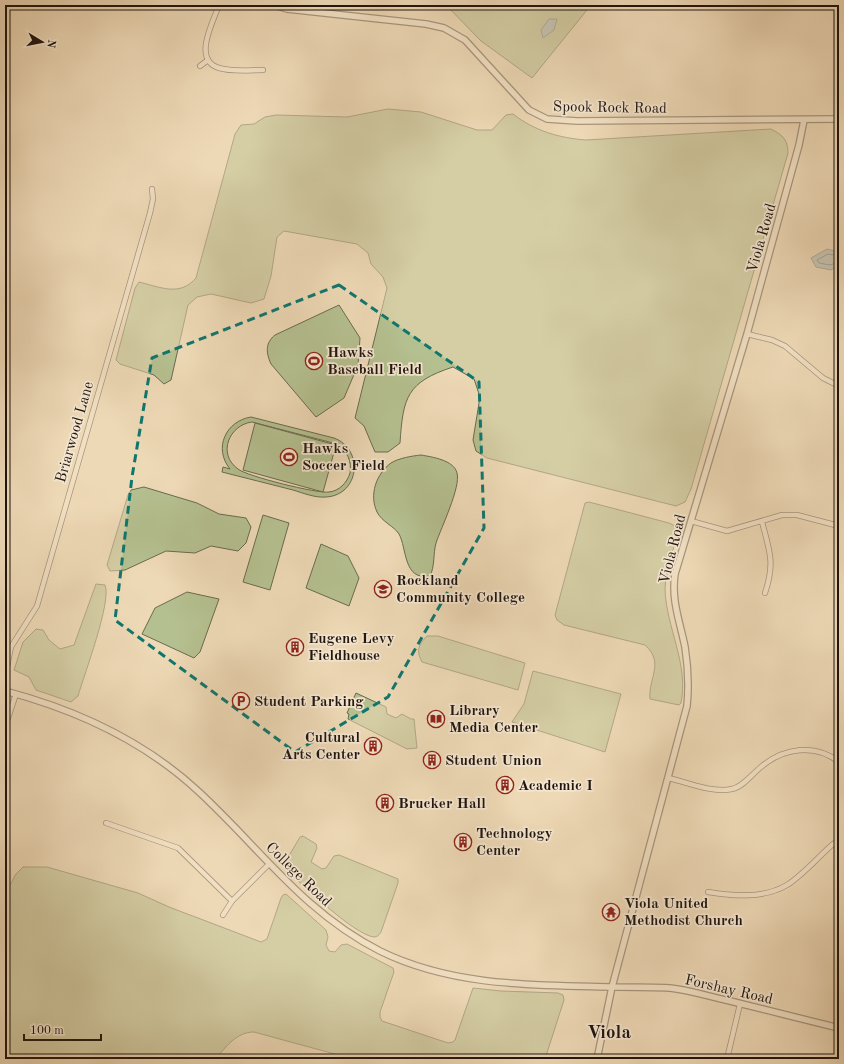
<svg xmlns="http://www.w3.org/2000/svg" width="844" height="1064" viewBox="0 0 844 1064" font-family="'Old Standard TT',serif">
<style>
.green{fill:#b5c090;stroke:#6a6a4f;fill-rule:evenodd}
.water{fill:#9eb7b8;stroke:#6b7674}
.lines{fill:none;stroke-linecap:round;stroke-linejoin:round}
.shore{stroke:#5e6663;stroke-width:1}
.minor-casing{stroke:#534538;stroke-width:6}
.tertiary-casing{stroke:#534538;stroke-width:8}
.minor{stroke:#f4e6d0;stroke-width:4.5}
.tertiary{stroke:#f4e6d0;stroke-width:5.5}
.marked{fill:none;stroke:#0f766e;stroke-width:3;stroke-dasharray:8 5;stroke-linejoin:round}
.labels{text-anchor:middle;stroke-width:3.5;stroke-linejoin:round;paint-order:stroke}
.street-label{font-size:15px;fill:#1f140e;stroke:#f4e6d0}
.poi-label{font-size:15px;font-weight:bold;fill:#1f140e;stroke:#f4e6d0;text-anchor:start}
.district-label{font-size:19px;font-weight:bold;fill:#1f140e;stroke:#f4e6d0}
</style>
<rect width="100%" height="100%" fill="#eed9b6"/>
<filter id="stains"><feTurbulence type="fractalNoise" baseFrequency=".005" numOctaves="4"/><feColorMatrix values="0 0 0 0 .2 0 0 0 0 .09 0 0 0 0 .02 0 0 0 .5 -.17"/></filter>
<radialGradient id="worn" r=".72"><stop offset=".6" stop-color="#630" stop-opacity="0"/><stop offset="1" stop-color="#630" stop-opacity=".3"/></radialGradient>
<g class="green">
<path d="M446 5H591L532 78 481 41Z"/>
<path d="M388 109 421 112 477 130H492L506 115 513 114C535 131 559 138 586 140L771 129C783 135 788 140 788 153L691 489 685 502 676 506 487 458 476 451 473 440 480 397 474 379 453 367C407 382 403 397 400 443L388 452H375L364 426 355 418 387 288 383 277 371 264 368 253 357 244 284 231 277 237 271 276 264 299 251 303 211 294 197 297 188 305 171 380 164 384 154 375 120 364 116 360 135 288 139 282C160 287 180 297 196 278L235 134 241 125 254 124 265 117 276 115 347 117Z"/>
<path d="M339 305 360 338 358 365 344 398 316 417 271 364C266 353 265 343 275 335Z"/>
<path d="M251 417 334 438C364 449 360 495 326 497 315 498 303 493 293 490 269 484 246 478 222 472L223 467 230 469C213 448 226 421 251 417ZM252 422 337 444C347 451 352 461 350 473 347 483 339 491 329 492 318 494 246 476 238 469 217 454 229 425 252 422Z"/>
<path d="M255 423 336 445 323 492 243 470Z"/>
<path d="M421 455C432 457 454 460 457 473 461 487 441 528 436 543 433 554 435 566 430 576 403 581 407 548 399 534 394 526 382 522 377 512 369 495 376 474 391 463 399 458 412 456 421 455Z"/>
<path d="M144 487 197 503 219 514 246 518 251 527 246 543 238 551 211 546 195 553 166 551 125 570 110 571 107 565 128 495 131 490Z"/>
<path d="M589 502 669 523 675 526C679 540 665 572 665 589 666 627 689 664 681 703L679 705 650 699C648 678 665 663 645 645L564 625 557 620 555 615 585 503Z"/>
<path d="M263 515 289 523 270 590 243 582Z"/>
<path d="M321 544 348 556 359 578 349 606 306 588Z"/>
<path d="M96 584 105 585C112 601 84 675 78 696L71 702 36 690 29 677 14 670 23 642 36 629 43 630 49 640 60 649 74 645Z"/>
<path d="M187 592 219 599 200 652 194 658 142 634 155 608Z"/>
<path d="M427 636H438L525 663 518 690 422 662C416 651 418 645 427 636Z"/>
<path d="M533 671 621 694 605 752 512 722 524 704Z"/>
<path d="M356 693 386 707 387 714 396 718 402 714 411 719H414L417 748 407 749 348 719 349 714 347 713Z"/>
<path d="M303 836 316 844 317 848 311 862 322 869 326 868 334 856 339 855 398 879V883L381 932C379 935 377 937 374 937 354 935 299 882 284 867V864L300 837Z"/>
<path d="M23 867H47L138 893 169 907 261 942 267 939 281 898 283 895 286 894 326 930 328 937 326 945 329 951 335 952 341 945 347 944 393 968 394 972 380 1012V1017L382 1021 448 1043 453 1042 455 1040 473 988 501 991 558 993 563 995 564 1000 545 1059H353L254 1032C237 1032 226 1046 216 1059H5V894L16 874Z"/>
</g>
<g class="water">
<path d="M549 19H557L554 30 543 38 541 30Z"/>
<path d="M827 249 839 252V265L831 270 816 267 811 258Z"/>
</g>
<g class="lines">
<path class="shore" d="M839 256 828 254 817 260 819 263 830 265 839 262"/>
<defs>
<g id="minor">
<path d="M219 5C213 22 192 60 219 68 232 72 250 70 263 70"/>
<path d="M200 66 208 60"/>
<path d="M747 334 772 340 785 346 823 378 839 386"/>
<path d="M691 521 727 531 782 515H797L839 526"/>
<path d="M762 522C770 552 775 563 765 593"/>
<path d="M5 677 11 647 37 606 150 213 153 199 152 189"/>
<path d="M5 727 16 694"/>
<path d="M669 778C688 783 712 793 732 789 743 787 752 774 761 767 783 748 815 743 839 762"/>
<path d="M106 823 178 848 232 901"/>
<path d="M708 892C733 896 763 899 787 885 804 874 818 857 833 844L839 841"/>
<path d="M223 915 232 901 269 864"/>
<path d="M727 1059 740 1004"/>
</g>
<g id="tertiary">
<path d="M274 5 287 9 426 24 444 28 465 40 529 110 547 119 577 121 839 119"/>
<path d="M5 691C77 710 143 740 198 791 260 848 303 912 380 951 453 987 535 985 614 987 633 987 652 987 670 988 690 990 710 997 730 1001 766 1010 803 1019 839 1028"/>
<path d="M597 1059 612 987 687 706C689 686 688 666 685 647 680 622 671 600 675 574L747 334 799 145 804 120"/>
</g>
</defs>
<use href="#minor" class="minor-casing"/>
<use href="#tertiary" class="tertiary-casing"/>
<use href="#minor" class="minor"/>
<use href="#tertiary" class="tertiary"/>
</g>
<path d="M0 0H844V1064H0ZM339 285 479 382 484 528 388 697 295 752 115 620 132 477 152 358Z" fill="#eed9b6" fill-opacity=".55" fill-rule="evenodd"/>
<path class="marked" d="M339 285 479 382 484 528 388 697 295 752 115 620 132 477 152 358Z"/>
<defs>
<symbol id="stadium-ring" viewBox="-11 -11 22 22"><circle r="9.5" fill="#f4e6d0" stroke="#8f2418" stroke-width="1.5"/><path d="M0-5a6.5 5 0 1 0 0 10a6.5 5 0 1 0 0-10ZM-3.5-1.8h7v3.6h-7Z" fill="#8f2418"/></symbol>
<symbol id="university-ring" viewBox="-11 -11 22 22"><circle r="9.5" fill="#f4e6d0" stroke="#8f2418" stroke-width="1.5"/><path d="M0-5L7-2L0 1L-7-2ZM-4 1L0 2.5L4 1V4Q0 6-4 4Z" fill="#8f2418"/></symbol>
<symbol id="building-ring" viewBox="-11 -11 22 22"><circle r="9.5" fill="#f4e6d0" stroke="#8f2418" stroke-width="1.5"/><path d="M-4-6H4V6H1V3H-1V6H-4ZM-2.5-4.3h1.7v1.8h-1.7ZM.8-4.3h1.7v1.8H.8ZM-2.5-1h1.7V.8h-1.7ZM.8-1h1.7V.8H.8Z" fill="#8f2418"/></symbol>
<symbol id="parking-ring" viewBox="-11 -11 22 22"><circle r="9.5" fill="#f4e6d0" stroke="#8f2418" stroke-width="1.5"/><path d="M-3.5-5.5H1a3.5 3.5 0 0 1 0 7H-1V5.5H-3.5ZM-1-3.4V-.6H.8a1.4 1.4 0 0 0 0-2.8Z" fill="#8f2418"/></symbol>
<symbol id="library-ring" viewBox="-11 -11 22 22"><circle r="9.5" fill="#f4e6d0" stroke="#8f2418" stroke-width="1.5"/><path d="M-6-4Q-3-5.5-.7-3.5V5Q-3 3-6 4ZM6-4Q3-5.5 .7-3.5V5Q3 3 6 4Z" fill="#8f2418"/></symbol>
<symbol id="temple-ring" viewBox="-11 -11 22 22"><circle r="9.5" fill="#f4e6d0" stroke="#8f2418" stroke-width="1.5"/><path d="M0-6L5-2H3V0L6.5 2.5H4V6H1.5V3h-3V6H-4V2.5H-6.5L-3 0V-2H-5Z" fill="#8f2418"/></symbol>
</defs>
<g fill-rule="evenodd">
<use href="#stadium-ring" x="304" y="351" width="20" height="20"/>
<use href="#stadium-ring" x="279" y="447" width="20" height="20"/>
<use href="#university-ring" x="373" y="579" width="20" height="20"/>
<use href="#building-ring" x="285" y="637" width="20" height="20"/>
<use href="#parking-ring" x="231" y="691" width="20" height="20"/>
<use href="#library-ring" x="426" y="709" width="20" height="20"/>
<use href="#building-ring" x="363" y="736" width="20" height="20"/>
<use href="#building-ring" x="422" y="750" width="20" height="20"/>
<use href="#building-ring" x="495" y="775" width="20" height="20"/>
<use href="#building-ring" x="375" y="793" width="20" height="20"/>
<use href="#building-ring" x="453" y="832" width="20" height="20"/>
<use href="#temple-ring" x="601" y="902" width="20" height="20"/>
</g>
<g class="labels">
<g class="street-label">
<text transform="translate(610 107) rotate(1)" y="5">Spook Rock Road</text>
<text transform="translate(761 238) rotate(-74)" y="5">Viola Road</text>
<text transform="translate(74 432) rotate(-74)" y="5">Briarwood Lane</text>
<text transform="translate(672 549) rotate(-76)" y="5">Viola Road</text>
<text transform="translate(299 874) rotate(44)" y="5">College Road</text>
<text transform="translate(729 989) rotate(13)" y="5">Forshay Road</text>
</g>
<g class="poi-label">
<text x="327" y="357">Hawks<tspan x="327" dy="17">Baseball Field</tspan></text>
<text x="302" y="453">Hawks<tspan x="302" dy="17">Soccer Field</tspan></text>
<text x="396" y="585">Rockland<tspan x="396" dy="17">Community College</tspan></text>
<text x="308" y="643">Eugene Levy<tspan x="308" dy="17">Fieldhouse</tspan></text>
<text x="254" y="706">Student Parking</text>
<text x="449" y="715">Library<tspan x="449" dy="17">Media Center</tspan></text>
<text x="360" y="742" text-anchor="end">Cultural<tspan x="360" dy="17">Arts Center</tspan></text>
<text x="445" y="765">Student Union</text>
<text x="518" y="790">Academic I</text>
<text x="398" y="808">Brucker Hall</text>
<text x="476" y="838">Technology<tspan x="476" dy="17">Center</tspan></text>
<text x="624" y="908">Viola United<tspan x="624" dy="17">Methodist Church</tspan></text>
</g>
<g class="district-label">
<text x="609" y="1038">Viola</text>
</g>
</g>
<rect width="844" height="1064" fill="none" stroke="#eed9b6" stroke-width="20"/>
<rect x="6" y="6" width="832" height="1052" fill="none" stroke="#1f140e" stroke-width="2"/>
<rect x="10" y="10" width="824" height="1044" fill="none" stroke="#1f140e"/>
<g transform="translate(42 42) rotate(100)" stroke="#f4e6d0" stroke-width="3" paint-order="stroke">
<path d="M0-3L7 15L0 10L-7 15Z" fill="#1f140e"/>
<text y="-6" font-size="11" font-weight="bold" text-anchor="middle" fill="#1f140e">N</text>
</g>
<path d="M24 1034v6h77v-6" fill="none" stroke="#1f140e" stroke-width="2"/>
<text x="30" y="1034" font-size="12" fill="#1f140e" stroke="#f4e6d0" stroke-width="3" paint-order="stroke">100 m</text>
<rect width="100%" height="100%" filter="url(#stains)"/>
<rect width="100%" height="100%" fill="url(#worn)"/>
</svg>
